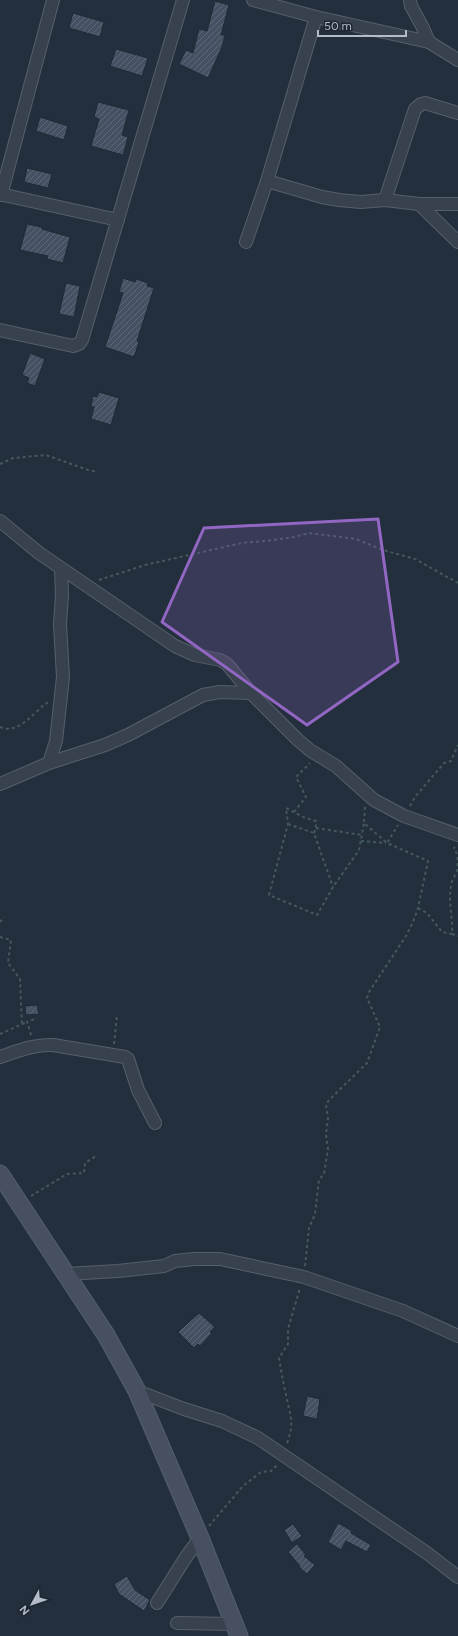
<svg xmlns="http://www.w3.org/2000/svg" width="458" height="1636" viewBox="0 0 458 1636" font-family="Figtree,sans-serif">
<style>
.building{fill:url(#building-hatch);stroke:#1f2835}
.lines{fill:none;stroke-linecap:round;stroke-linejoin:round}
.street-casing{stroke:#565f6c;stroke-width:14}
.secondary-casing{stroke:#565f6c;stroke-width:19}
.path{stroke:#44595c;stroke-width:2;stroke-dasharray:3 3;stroke-linecap:butt}
.street{stroke:#38414e;stroke-width:12}
.secondary{stroke:#465061;stroke-width:17}
.marked{fill:#9266c3;fill-opacity:0.2;stroke:#9266c3;stroke-width:3;stroke-linejoin:round}
</style>
<defs>
<pattern id="building-hatch" width="6" height="6" patternUnits="userSpaceOnUse"><rect width="6" height="6" fill="#455162"/><path d="M-1 1l2-2M0 6l6-6M5 7l2-2" fill="none" stroke="#5d6877"/></pattern>
</defs>
<rect width="100%" height="100%" fill="#242f3e"/>
<g class="building">
<path d="M215 1 229 5 221 35H225L222 47 208 78 179 64 186 50 193 53 199 29 207 31Z"/>
<path d="M73 13 104 22 100 37 69 28Z"/>
<path d="M116 49 148 58 142 76 110 66Z"/>
<path d="M98 102 129 110 122 135 128 137 123 155 91 146 99 119 94 117Z"/>
<path d="M40 117 68 126 64 140 36 131Z"/>
<path d="M27 168 52 174 48 188 24 182Z"/>
<path d="M27 224 42 227V229L70 237 63 263 47 259 48 256 20 250Z"/>
<path d="M123 278 135 282 136 279 148 283 147 286 154 288 137 341 139 342 134 357 105 347 123 293 119 292Z"/>
<path d="M66 283 80 286 74 317 59 314Z"/>
<path d="M30 353 45 359 35 386 27 383 29 378 22 375Z"/>
<path d="M99 392 119 398 111 425 91 419 94 407 91 406 93 396 97 397Z"/>
<path d="M37 1005 39 1014 26 1015 25 1006Z"/>
<path d="M199 1313 215 1327 210 1332 212 1333 200 1346 198 1344 194 1348 178 1332Z"/>
<path d="M307 1396 320 1399 317 1419 303 1416Z"/>
<path d="M338 1523 352 1531 351 1533 371 1545 367 1552 346 1541 341 1550 328 1542Z"/>
<path d="M293 1524 302 1536 292 1543 284 1530Z"/>
<path d="M297 1544 306 1555 304 1556 315 1565 307 1574 299 1567 300 1566 288 1552Z"/>
<path d="M127 1576 135 1590 150 1600 144 1611 119 1594 114 1584Z"/>
</g>
<g class="lines">
<defs>
<g id="street">
<path d="M253 0 316 17 429 42 458 60"/>
<path d="M410 0 411 6 423 28 429 42"/>
<path d="M267 181 322 197 339 200 361 202 385 200 419 204H458"/>
<path d="M0 194 118 220"/>
<path d="M1 195 53 0"/>
<path d="M385 200 415 109 421 104 425 103 458 113"/>
<path d="M419 204 458 242"/>
<path d="M246 242 267 181 316 17"/>
<path d="M0 330 73 346 79 344 82 340 183 0"/>
<path d="M0 521 39 553 175 646 195 655 220 660 227 664 251 693 298 740 311 751 336 766 374 800 404 816 458 835"/>
<path d="M49 763 56 741 63 677 60 624 62 595 61 569"/>
<path d="M0 784 49 763 105 745 128 735 203 695 220 692 251 693"/>
<path d="M0 1057C18 1051 34 1044 53 1045L125 1057 128 1059 138 1090 155 1123"/>
<path d="M66 1274 118 1271 164 1266 175 1261 194 1259H220L304 1277 403 1311 458 1336"/>
<path d="M137 1391 184 1409 222 1421 258 1438 427 1553 458 1577"/>
<path d="M157 1603 186 1557 200 1538"/>
<path d="M177 1623 235 1624"/>
</g>
<path id="secondary" d="M0 1174 106 1335 137 1391 200 1538 239 1636"/>
</defs>
<use href="#street" class="street-casing"/>
<use href="#secondary" class="secondary-casing"/>
<g class="path">
<path d="M0 464 13 458 46 455 91 471H96"/>
<path d="M99 580 145 565 242 543 266 541 294 537 309 533 356 539 383 550 415 559 458 583"/>
<path d="M0 727C17 735 33 714 45 704L49 702"/>
<path d="M410 806 415 797 444 763 451 761 458 745"/>
<path d="M365 807 364 823 387 843"/>
<path d="M294 812 306 797 296 777 310 763"/>
<path d="M288 824 314 833 333 887"/>
<path d="M316 828 362 835"/>
<path d="M314 833 316 828V821L303 817 286 808 288 824 269 895 317 915 333 887 359 850 364 823"/>
<path d="M361 841 386 843"/>
<path d="M418 908 427 913 442 932 452 934C453 918 448 902 451 886 451 881 455 876 457 871 458 863 458 854 454 847"/>
<path d="M0 922 4 917"/>
<path d="M452 934 458 936"/>
<path d="M0 937 11 940 8 963 20 979 22 1025"/>
<path d="M0 1034 27 1022"/>
<path d="M31 1035 27 1022 37 1018"/>
<path d="M114 1044 117 1015"/>
<path d="M31 1196 67 1174 84 1173 85 1163 96 1156"/>
<path d="M305 1266 309 1228 315 1214 319 1180 324 1174 328 1149 326 1135 328 1118 326 1105 329 1100 367 1063 380 1027 367 998 369 992 406 936 413 922 418 908 428 861 387 843 398 825"/>
<path d="M287 1443C295 1422 290 1416 286 1395 283 1382 281 1370 279 1358L288 1344V1329L300 1288"/>
<path d="M209 1526 243 1486 261 1472 271 1471 277 1465"/>
</g>
<use href="#street" class="street"/>
<use href="#secondary" class="secondary"/>
</g>
<path class="marked" d="M378 519 398 662 307 725 162 622 204 528Z"/>
<g transform="translate(32 1604) rotate(230)" stroke="#1d2633" stroke-width="3" paint-order="stroke">
<path d="M0-3L7 15L0 10L-7 15Z" fill="#b4bcc9"/>
<text y="-6" font-size="11" font-weight="bold" text-anchor="middle" fill="#b4bcc9">N</text>
</g>
<path d="M318 30v6h88v-6" fill="none" stroke="#b4bcc9" stroke-width="2"/>
<text x="324" y="30" font-size="12" fill="#b4bcc9" stroke="#1d2633" stroke-width="3" paint-order="stroke">50 m</text>
</svg>
